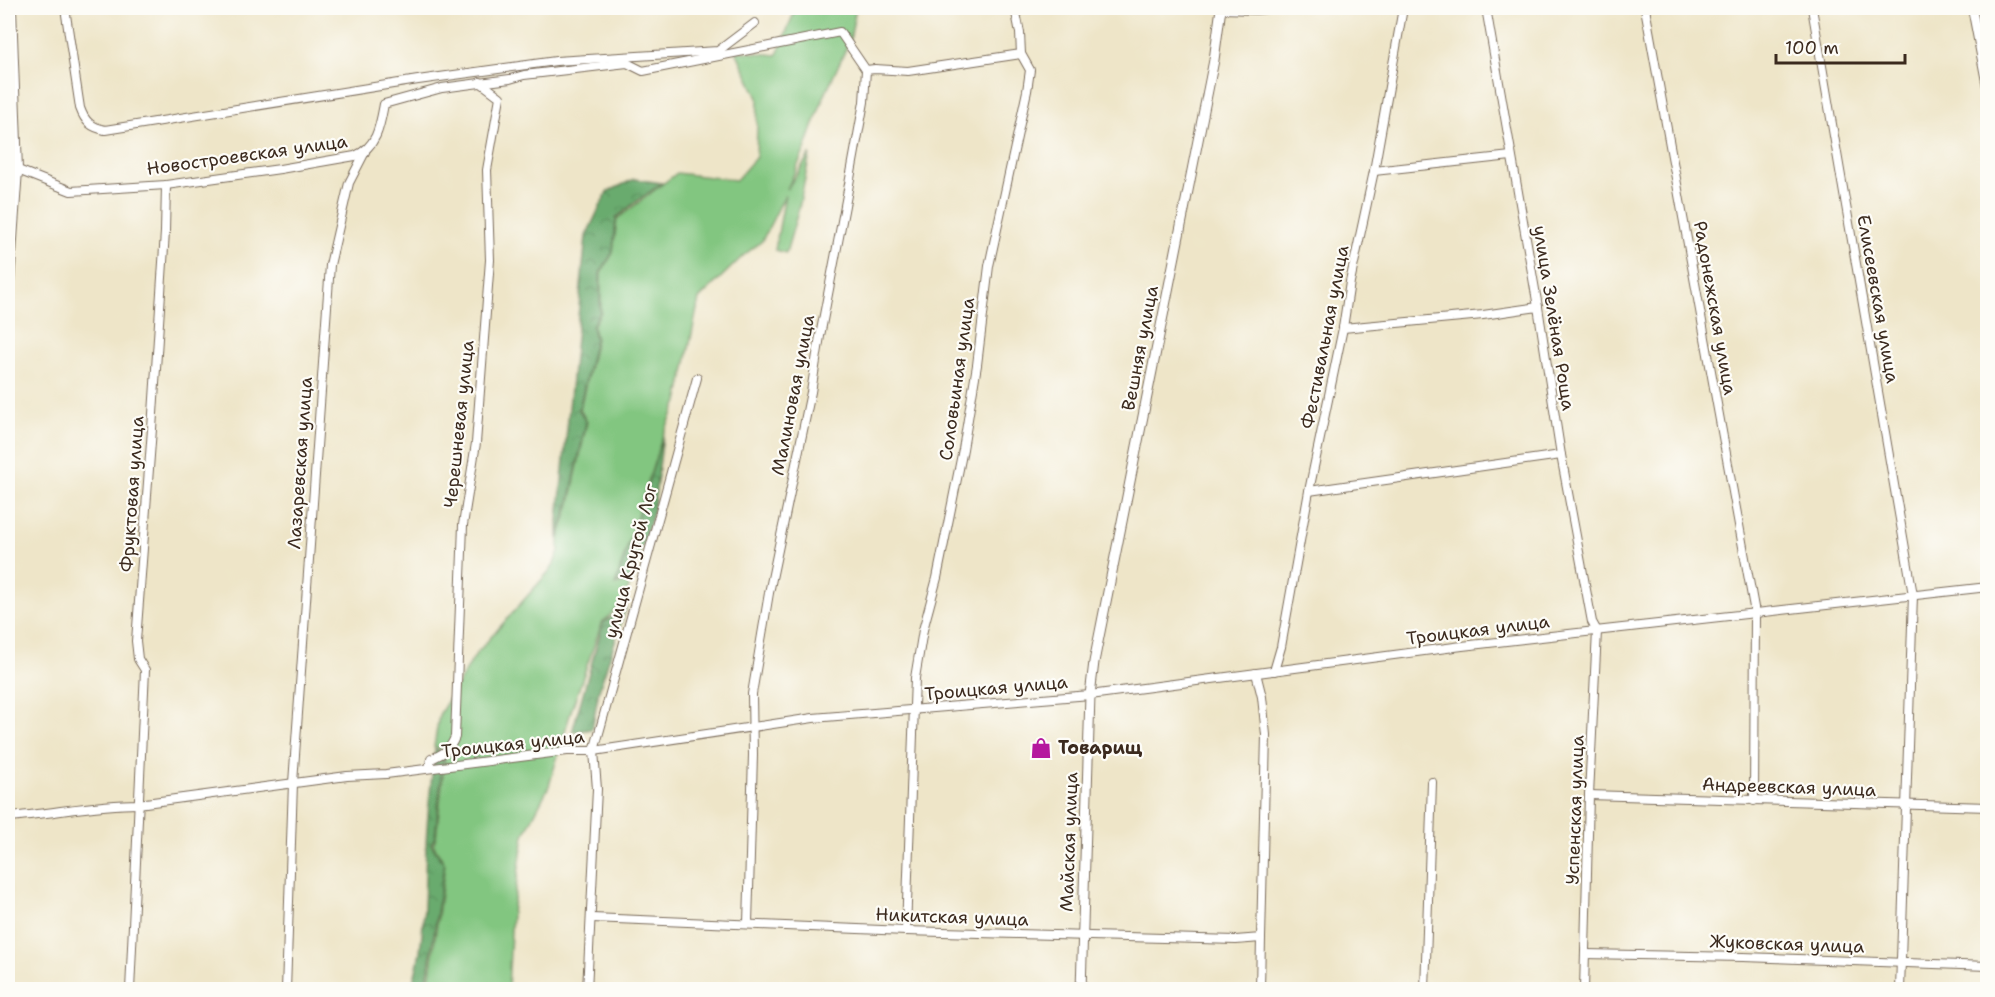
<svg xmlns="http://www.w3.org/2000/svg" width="1995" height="997" viewBox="0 0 1995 997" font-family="'Shantell Sans',sans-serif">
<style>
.grass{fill:#82c680;stroke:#5e784f;stroke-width:1.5}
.forest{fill:url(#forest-crowns);stroke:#526a46;stroke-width:1.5}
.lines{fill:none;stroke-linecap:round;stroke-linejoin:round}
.minor-casing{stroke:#7a6b5a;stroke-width:10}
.tertiary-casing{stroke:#7a6b5a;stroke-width:11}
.minor{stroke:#fff;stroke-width:8}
.tertiary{stroke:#fff;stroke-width:9}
.labels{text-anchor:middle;stroke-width:4.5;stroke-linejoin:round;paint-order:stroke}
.street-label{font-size:18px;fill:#3b2a1e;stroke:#fdfcf7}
.poi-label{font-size:18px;font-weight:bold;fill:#3b2a1e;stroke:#fdfcf7;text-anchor:start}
</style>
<defs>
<pattern id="forest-crowns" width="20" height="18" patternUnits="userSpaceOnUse" patternTransform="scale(1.5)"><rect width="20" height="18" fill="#69ab6e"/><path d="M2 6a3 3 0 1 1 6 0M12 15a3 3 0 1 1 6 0" fill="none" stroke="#588b5a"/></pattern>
</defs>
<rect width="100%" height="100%" fill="#fdfcf7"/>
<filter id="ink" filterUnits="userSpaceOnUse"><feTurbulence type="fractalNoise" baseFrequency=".0167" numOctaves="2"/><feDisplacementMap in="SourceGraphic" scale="12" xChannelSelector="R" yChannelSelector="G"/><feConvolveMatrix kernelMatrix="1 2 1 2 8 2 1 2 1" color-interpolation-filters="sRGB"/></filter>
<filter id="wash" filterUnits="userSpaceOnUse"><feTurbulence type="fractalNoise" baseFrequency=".008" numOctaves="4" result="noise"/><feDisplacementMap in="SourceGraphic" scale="24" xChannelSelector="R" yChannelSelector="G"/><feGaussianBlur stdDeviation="1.35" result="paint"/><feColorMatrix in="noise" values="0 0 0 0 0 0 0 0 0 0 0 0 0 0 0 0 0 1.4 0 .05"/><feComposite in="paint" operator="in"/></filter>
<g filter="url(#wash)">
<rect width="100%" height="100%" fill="#eee5c8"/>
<path class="grass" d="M796 8H856L850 40 823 99 806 147 787 189 810 154 799 208 786 253 775 250 785 195 762 241 743 256 699 299 678 402 663 435 615 585 632 581 620 606 602 623 571 711 549 786 524 835 512 913 508 989 428 990 445 864 433 844 436 838 446 749 434 747 439 715 476 654 552 568 559 551V539L570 503 587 422 580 409 596 339 593 326 601 312V273L613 253 617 219 677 173 736 180 756 157 758 98 736 51 777 55Z"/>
<g class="forest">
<path d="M634 179 662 183 633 204 616 218 613 252 600 273V312L592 326 595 339 581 400 579 410 586 422 569 503 558 539V520L586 236 607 192Z"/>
<path d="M663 436 653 514 632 579 616 583Z"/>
<path d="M626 608 599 690 592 729 572 732 603 623Z"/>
<path d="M435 749 444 752 435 837 431 844 444 864 426 989 410 990C426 951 424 889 426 847 427 814 431 782 435 749Z"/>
</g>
</g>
<g filter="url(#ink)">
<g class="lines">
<defs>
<g id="minor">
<path d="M65 8 80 108C85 122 91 127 105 130L418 80 556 61 718 51 755 23"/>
<path d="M1486 8 1538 307 1561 455 1592 622 1597 631 1589 795 1584 990"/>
<path d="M1645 8 1755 613 1754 801"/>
<path d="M1812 8 1913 595 1900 990"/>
<path d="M1972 8 1988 92"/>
<path d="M1221 9 1256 10 1277 8"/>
<path d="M18 170 71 191 166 185 280 169 355 156C377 147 380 126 384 104L442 88 510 79 524 75 627 63 643 71 840 32 866 70 875 69 908 71 1021 54 1020 33 1015 8"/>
<path d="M1374 171 1511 156"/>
<path d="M8 310 18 170 12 8"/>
<path d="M1343 328 1483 315 1538 307"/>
<path d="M1309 491 1561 455"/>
<path d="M1274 671 1281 647 1309 491 1343 328 1350 282 1374 171 1403 8"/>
<path d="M429 768 431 759C443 754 450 750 455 737L463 525 476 443 490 260 487 170 500 97 480 82"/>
<path d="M1589 795 1988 807"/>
<path d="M8 817C51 814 94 804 138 804L347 776 386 774 567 751H594L813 718 1090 695 1462 646 1988 587"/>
<path d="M592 918 906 931 1236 940 1261 938 1266 735 1262 697 1256 673"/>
<path d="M748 923 753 755 752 694 769 593 811 392 820 336 847 195 864 102 866 70"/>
<path d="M906 931 915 678 923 630 937 578 963 449 977 365 989 266 1027 91 1030 70 1021 54"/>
<path d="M1585 954 1743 957 1988 966"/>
<path d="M130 990 145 670 138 659 136 641 152 429 165 232 166 185"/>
<path d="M286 990 293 783 330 265 349 183 365 152"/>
<path d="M587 990 597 789 594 751 697 378"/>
<path d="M1260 990 1261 938"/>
<path d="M1425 990 1432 782"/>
</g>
<path id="tertiary" d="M1081 990 1090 695 1094 662 1214 60 1221 8"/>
</defs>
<use href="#minor" class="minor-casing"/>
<use href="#tertiary" class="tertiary-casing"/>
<use href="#minor" class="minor"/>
<use href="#tertiary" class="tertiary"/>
</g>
</g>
<defs>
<symbol id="shop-bare" viewBox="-9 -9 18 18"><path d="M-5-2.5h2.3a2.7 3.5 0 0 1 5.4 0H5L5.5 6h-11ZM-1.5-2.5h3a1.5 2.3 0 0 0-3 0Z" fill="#b5179e" stroke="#fdfcf7" stroke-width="2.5" paint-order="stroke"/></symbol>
</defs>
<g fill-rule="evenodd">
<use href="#shop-bare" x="1026" y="733" width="30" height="30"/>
</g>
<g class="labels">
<g class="street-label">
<text transform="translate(247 155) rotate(-8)" y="6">Новостроевская улица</text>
<text transform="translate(1878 299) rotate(80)" y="6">Елисеевская улица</text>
<text transform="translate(1715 308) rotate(80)" y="6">Радонежская улица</text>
<text transform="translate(1554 318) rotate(81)" y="6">улица Зелёная Роща</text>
<text transform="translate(1325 337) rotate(-79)" y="6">Фестивальная улица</text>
<text transform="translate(1140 348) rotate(-79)" y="6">Вешняя улица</text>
<text transform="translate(957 379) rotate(-82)" y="6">Соловьиная улица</text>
<text transform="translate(793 395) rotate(-79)" y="6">Малиновая улица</text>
<text transform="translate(459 424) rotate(-84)" y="6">Черешневая улица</text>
<text transform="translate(300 463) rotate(-86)" y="6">Лазаревская улица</text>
<text transform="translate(132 494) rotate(-86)" y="6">Фруктовая улица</text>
<text transform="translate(631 561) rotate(-75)" y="6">улица Крутой Лог</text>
<text transform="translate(1478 630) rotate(-7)" y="6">Троицкая улица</text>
<text transform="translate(996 688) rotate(-5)" y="6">Троицкая улица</text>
<text transform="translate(513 744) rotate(-6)" y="6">Троицкая улица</text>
<text transform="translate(1789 787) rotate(2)" y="6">Андреевская улица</text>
<text transform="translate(1575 810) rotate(-88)" y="6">Успенская улица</text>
<text transform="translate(1069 842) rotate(-88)" y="6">Майская улица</text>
<text transform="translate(952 917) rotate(2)" y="6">Никитская улица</text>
<text transform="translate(1787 944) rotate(2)" y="6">Жуковская улица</text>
</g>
<g class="poi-label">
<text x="1058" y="754">Товарищ</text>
</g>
</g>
<rect width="1995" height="997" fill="none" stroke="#fdfcf7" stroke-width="30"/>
<path d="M1776 54v9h129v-9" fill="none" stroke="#3b2a1e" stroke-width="3"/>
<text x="1785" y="54" font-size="18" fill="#3b2a1e" stroke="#fdfcf7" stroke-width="4.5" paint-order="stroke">100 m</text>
</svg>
